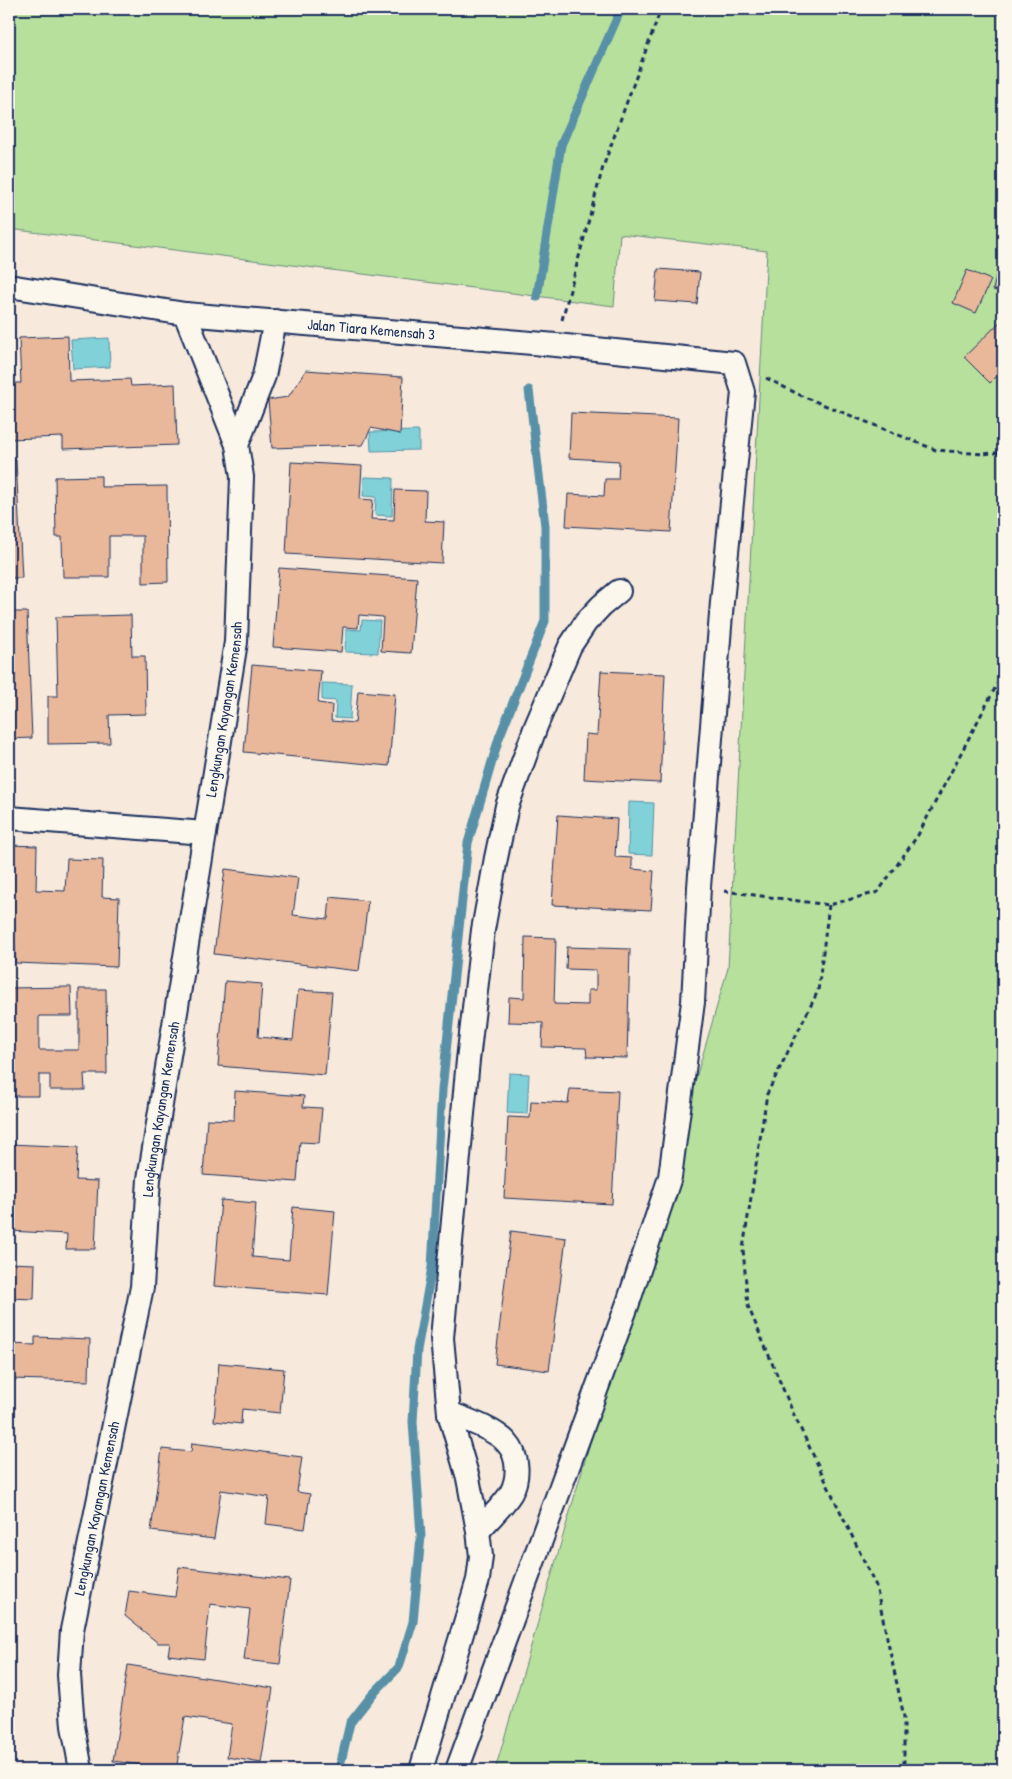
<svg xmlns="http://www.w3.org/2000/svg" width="1012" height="1779" viewBox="0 0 1012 1779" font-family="'Patrick Hand',sans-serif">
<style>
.green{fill:#b7e09c;stroke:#69887d}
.water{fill:#80d1d8;stroke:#5890a7}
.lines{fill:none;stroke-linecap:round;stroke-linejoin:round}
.stream{stroke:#5890a7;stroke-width:9}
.building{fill:#e9b89a;stroke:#1b2f5e}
.street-casing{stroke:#1b2f5e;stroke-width:26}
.path{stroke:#1b2f5e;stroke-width:3;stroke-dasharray:5 4;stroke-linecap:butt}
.street{stroke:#fbf7ec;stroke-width:22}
.labels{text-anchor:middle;stroke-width:4;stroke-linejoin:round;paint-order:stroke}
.street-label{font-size:15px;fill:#1b2f5e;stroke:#fbf7ec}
</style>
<rect width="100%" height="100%" fill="#f7eadc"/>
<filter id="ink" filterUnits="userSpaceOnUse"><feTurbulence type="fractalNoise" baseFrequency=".02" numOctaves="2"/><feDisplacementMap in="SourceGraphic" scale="10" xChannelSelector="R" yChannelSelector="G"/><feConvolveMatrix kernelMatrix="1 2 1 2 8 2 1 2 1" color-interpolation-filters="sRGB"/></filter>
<g filter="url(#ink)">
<path class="green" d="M9 9H1003V1770H495L728 968 767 251 620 234 614 306 9 229Z"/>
<g class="water">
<path d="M109 338 110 367 73 369 71 340Z"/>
<path d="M419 431V450L371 451 370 432Z"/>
<path d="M364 477 393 478 392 516 375 515 376 497 363 496Z"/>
<path d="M362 620 380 621 378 653 345 652 346 629 361 630Z"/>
<path d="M322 683 352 684 350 719 335 718 336 701 322 700Z"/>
<path d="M629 802 654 803 652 855 628 854Z"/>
<path d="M509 1073 529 1074 527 1114 507 1113Z"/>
</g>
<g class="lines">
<g class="stream">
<path d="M537 297 561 145 621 9"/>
<path d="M339 1770 350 1723 372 1695 399 1667 413 1622 421 1536 413 1422 417 1350 432 1267 442 1090 468 843 499 738 545 621V526L529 390"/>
</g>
</g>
<g class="building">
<path d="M1003 242V292L993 290Z"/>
<path d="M658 269 700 272 697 304 655 301Z"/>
<path d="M967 270 991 280 976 313 953 303Z"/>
<path d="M1000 322 1003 326V370L990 383 964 357Z"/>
<path d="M68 336 69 381 130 379 131 386 175 384 177 445 63 449V437L9 439V383H21L19 338Z"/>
<path d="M306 370 403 377 400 434 371 428 363 445 272 448 268 400 288 397Z"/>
<path d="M571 413 678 418 671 532 566 526 568 494 604 496 605 479H618L619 461 569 458Z"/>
<path d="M9 460H16L22 578H9Z"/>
<path d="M291 462 362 466 360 499 373 500 371 519 394 520 395 490 426 491 425 521 444 522 442 563 286 554Z"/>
<path d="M101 476V487L167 486 168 582 143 583V536H109V577H63L62 537H56L55 477Z"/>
<path d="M279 568 417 578 411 653 381 651 383 617 359 615 358 628 343 627 341 652 273 647Z"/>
<path d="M9 612H27L32 738 9 739Z"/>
<path d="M131 615 132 656H145L146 714 109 715 110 743 48 744V696H58L56 617Z"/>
<path d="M252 665 321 671 318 703 332 705 331 721 355 723 358 691 395 694 389 766 244 752Z"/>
<path d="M601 671 665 674 660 783 584 779 586 734 597 735Z"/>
<path d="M558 815 617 819 615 857 632 858V869L654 871 651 910 552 905Z"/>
<path d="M9 845 37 846 36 890 65 891 67 859 103 860 102 897 119 898 117 967 15 963V947H9Z"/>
<path d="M225 869 298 878 293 915 328 919 330 897 368 901 359 971 214 954Z"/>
<path d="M525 937 556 938 554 1004 588 1005V990H596V970L566 969 567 947 630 949 627 1058 587 1057 586 1048 542 1047 543 1023 508 1022 509 997 524 998Z"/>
<path d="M225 981 262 984 258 1037 293 1040 298 990 332 992 325 1075 218 1066Z"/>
<path d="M71 987 72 1016H39V1050H79V989H106L107 1074H84L85 1090H50V1075H39V1096H9V988Z"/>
<path d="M570 1089 618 1091 612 1204 504 1198 508 1117 530 1118 531 1101 568 1103Z"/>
<path d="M235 1091 304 1096 303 1107 322 1108 319 1143 300 1142 297 1182 203 1175 207 1119 234 1120Z"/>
<path d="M9 1144 78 1147 76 1180 98 1181 95 1249H66L67 1234 9 1231Z"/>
<path d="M221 1200 256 1203 252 1257 289 1260 293 1207 335 1211 328 1295 214 1286Z"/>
<path d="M511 1231 566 1238 549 1371 495 1364Z"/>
<path d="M9 1263 35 1264 34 1299 9 1298Z"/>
<path d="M35 1337 90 1339 89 1381 9 1379V1344L35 1345Z"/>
<path d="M219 1363 284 1369 280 1413 242 1409 241 1424 214 1421Z"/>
<path d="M192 1443 302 1457 297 1492 310 1494 305 1529 266 1524 269 1497 221 1490 214 1539 151 1531 162 1449 191 1452Z"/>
<path d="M179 1567 290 1580 280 1664 244 1660 250 1609 210 1604 204 1659 168 1655 170 1643H158L125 1616 129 1591 175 1597Z"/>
<path d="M128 1665 273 1688 261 1763 227 1757 232 1724 185 1717 176 1770 113 1761Z"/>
<path d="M9 1733 14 1745 9 1747Z"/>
</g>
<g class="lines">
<defs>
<g id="street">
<path id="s1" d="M9 286 185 314 556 345 734 363 743 392 722 602 699 887 693 1002 670 1177 628 1303 457 1770"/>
<path d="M237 445 264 376 275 321"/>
<path d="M9 818 205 833"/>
<path d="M449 1413C465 1419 497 1430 507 1443 519 1456 519 1478 511 1493 503 1506 488 1520 478 1531"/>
<path id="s2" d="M81 1770 73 1726 69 1675 72 1630 142 1287 149 1179 236 642 242 477 237 445 185 314"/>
<path d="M421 1770 478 1580 481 1556 478 1531 468 1478 449 1413 442 1338 468 1060 483 930 496 858 507 806 536 726 570 646 586 622 601 606 619 591"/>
</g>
</defs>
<use href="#street" class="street-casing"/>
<g class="path">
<path d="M562 320 603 167 661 9"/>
<path d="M766 378 802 396 936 450 983 454 1003 452"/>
<path d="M724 891 829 905 878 892 918 835 1003 673"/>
<path d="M829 905 818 991 767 1094 743 1249 748 1306 794 1415 876 1586 904 1717V1770"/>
</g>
<use href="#street" class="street"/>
</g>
</g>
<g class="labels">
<g class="street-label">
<text dy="5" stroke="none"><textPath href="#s1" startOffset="365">Jalan Tiara Kemensah 3</textPath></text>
<text dy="5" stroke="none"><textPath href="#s2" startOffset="1075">Lengkungan Kayangan Kemensah</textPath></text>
<text dy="5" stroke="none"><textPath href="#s2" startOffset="670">Lengkungan Kayangan Kemensah</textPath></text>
<text dy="5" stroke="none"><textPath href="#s2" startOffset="265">Lengkungan Kayangan Kemensah</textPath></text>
</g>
</g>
<rect width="1012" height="1779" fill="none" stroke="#fbf7ec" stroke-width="30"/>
<rect x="15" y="15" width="982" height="1749" fill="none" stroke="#1b2f5e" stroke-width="2" filter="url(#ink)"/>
</svg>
